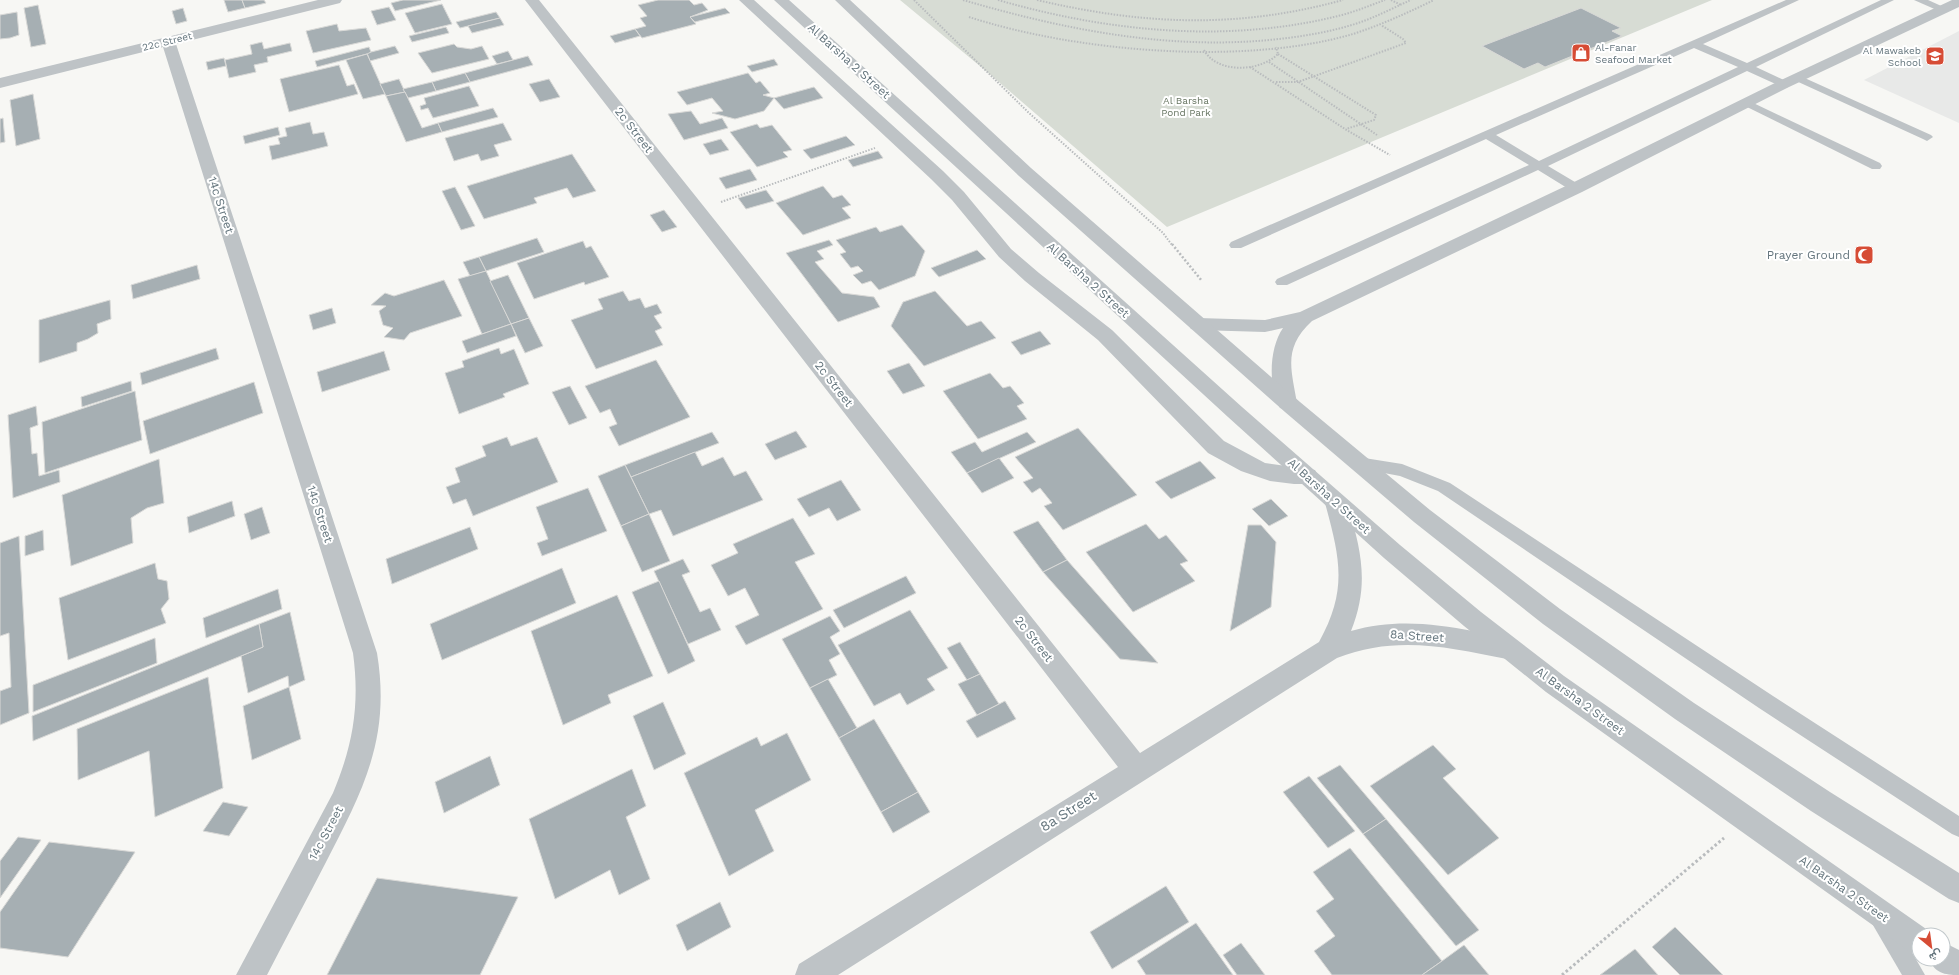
<svg xmlns="http://www.w3.org/2000/svg" width="1959" height="975" viewBox="0 0 1959 975" font-family="'Work Sans',Vazirmatn,sans-serif">
<style>
.built{fill:#e8e9e8}
.green{fill:#d7dcd4}
.building{fill:#a6afb3;stroke:#d9d9d7}
.lines{fill:none;stroke-linecap:round;stroke-linejoin:round}
.path-far2{stroke:#b9bcbe;stroke-width:2;stroke-dasharray:1.5 1.5;stroke-linecap:butt}
.path-far1{stroke:#b9bcbe;stroke-width:2.5;stroke-dasharray:2 2;stroke-linecap:butt}
.path{stroke:#b9bcbe;stroke-width:3;stroke-dasharray:2.5 2.5;stroke-linecap:butt}
.service{fill:#bec3c6;fill-rule:evenodd}
.minor{fill:#bec3c6;fill-rule:evenodd}
.tertiary{fill:#bec3c6;fill-rule:evenodd}
.labels{text-anchor:middle;stroke-width:4;stroke-linejoin:round;paint-order:stroke}
.far-street-label{font-size:10px;fill:#64757d;stroke:#fff}
.far-poi-label{font-size:10px;fill:#64757d;stroke:#fff;text-anchor:start}
.far-park-label{font-size:10px;fill:#687663;stroke:#fff}
.street-label{font-size:12px;fill:#64757d;stroke:#fff}
.poi-label{font-size:12px;fill:#64757d;stroke:#fff;text-anchor:end}
.near-street-label{font-size:14px;fill:#64757d;stroke:#fff}
</style>
<rect width="100%" height="100%" fill="#f7f7f4"/>
<path class="built" d="M1959 31V123L1864 80Z"/>
<path class="green" d="M900 0H1712L1167 227 992 76Z"/>
<g class="building">
<path d="M224 0H242L245 8 228 12Z"/>
<path d="M242 0H264L266 3 245 8Z"/>
<path d="M403 0H441L395 11 391 3Z"/>
<path d="M658 0H689L694 5 702 3 708 10 690 17 696 24 642 38 635 29 646 26 640 18 647 16 638 5Z"/>
<path d="M442 4 452 24 415 33 405 13Z"/>
<path d="M38 5 46 44 31 47 24 8Z"/>
<path d="M389 7 396 20 377 25 371 11Z"/>
<path d="M183 8 187 21 176 24 172 11Z"/>
<path d="M725 8 730 13 695 22 690 17Z"/>
<path d="M1581 8 1621 28 1612 31 1622 36 1545 67 1538 63 1524 69 1482 46Z"/>
<path d="M17 12 19 35 10 38 0 39V15Z"/>
<path d="M496 12 500 18 460 28 456 22Z"/>
<path d="M500 18 504 25 472 33 468 26Z"/>
<path d="M337 24 339 31 366 28 371 40 313 53 306 31Z"/>
<path d="M446 27 449 33 412 42 409 36Z"/>
<path d="M635 29 640 36 615 43 610 36Z"/>
<path d="M262 42 264 49 290 43 292 51 267 57 268 62 254 65 256 72 229 78 225 60 252 54 250 45Z"/>
<path d="M454 44 457 47 471 49 482 46 489 59 432 73 418 53Z"/>
<path d="M395 46 399 53 370 61 367 53Z"/>
<path d="M369 47 371 52 367 54 317 67 315 61Z"/>
<path d="M508 51 513 60 497 64 492 56Z"/>
<path d="M367 54 385 94 363 99 346 60Z"/>
<path d="M528 56 533 65 470 82 465 73Z"/>
<path d="M224 58 226 66 208 70 206 62Z"/>
<path d="M774 59 778 65 752 72 747 66Z"/>
<path d="M339 65 347 86 354 84 358 94 289 112 280 79Z"/>
<path d="M465 73 470 82 436 91 432 82Z"/>
<path d="M748 73 756 83 760 81 770 93 763 95 774 98 764 111 735 119 712 113 723 111 712 98 687 105 677 92Z"/>
<path d="M399 79 405 92 386 96 380 84Z"/>
<path d="M549 79 560 97 540 102 529 84Z"/>
<path d="M432 82 436 91 408 98 403 89Z"/>
<path d="M469 86 479 106 433 118 428 108 421 110 420 106 426 104 424 98Z"/>
<path d="M814 87 823 98 784 109 774 98Z"/>
<path d="M405 92 422 128 438 123 442 132 406 142 386 96Z"/>
<path d="M33 94 40 139 16 146 10 100Z"/>
<path d="M493 108 498 117 442 132 438 123Z"/>
<path d="M691 111 700 124 722 118 728 128 684 140 668 114Z"/>
<path d="M3 118 5 142 0 143V119Z"/>
<path d="M310 122 313 134 324 132 328 146 272 160 269 146 280 144 278 138 287 136 285 128Z"/>
<path d="M503 123 512 140 494 145 499 156 481 161 478 154 454 161 445 138Z"/>
<path d="M757 124 760 128 772 125 792 150 783 152 788 157 757 167 730 132Z"/>
<path d="M278 127 280 135 245 144 243 136Z"/>
<path d="M846 136 855 145 811 159 803 150Z"/>
<path d="M721 139 729 150 710 155 703 144Z"/>
<path d="M878 151 883 158 853 167 848 160Z"/>
<path d="M572 154 596 191 573 198 567 188 534 198 537 203 484 219 467 186Z"/>
<path d="M750 169 757 180 726 189 719 178Z"/>
<path d="M823 186 833 198 842 195 851 205 842 208 851 218 803 235 776 203Z"/>
<path d="M455 187 475 226 461 230 442 191Z"/>
<path d="M766 190 774 201 746 209 738 198Z"/>
<path d="M664 210 677 227 662 232 650 215Z"/>
<path d="M902 225 925 251 915 276 879 290 871 281 862 284 853 275 863 271 858 266 851 268 840 254 846 252 836 240 876 227 880 232Z"/>
<path d="M537 238 544 252 486 271 479 257Z"/>
<path d="M829 240 833 245 817 251 824 259 815 262 842 293 874 297 880 307 838 322 786 253Z"/>
<path d="M583 241 586 248 591 246 609 277 585 285 584 282 534 299 517 263Z"/>
<path d="M977 250 986 259 939 277 931 268Z"/>
<path d="M479 257 486 271 470 276 463 262Z"/>
<path d="M197 265 200 279 133 299 131 285Z"/>
<path d="M486 271 511 324 482 334 458 279Z"/>
<path d="M508 275 529 318 511 324 490 281Z"/>
<path d="M444 280 462 316 410 333 404 340 384 337 393 328 383 325 379 311 386 306 371 305 385 293 394 296Z"/>
<path d="M623 291 629 301 640 298 645 308 657 304 662 313 654 316 662 328 655 331 663 345 596 369 571 320 603 309 598 299Z"/>
<path d="M935 291 967 326 981 321 996 338 924 366 891 326 903 302Z"/>
<path d="M110 300 111 319 97 324 98 333 88 339 77 343V351L39 363V320Z"/>
<path d="M332 308 336 323 313 330 309 315Z"/>
<path d="M529 318 543 346 525 353 511 324Z"/>
<path d="M511 324 516 336 467 353 462 341Z"/>
<path d="M1040 331 1051 344 1021 355 1011 342Z"/>
<path d="M216 348 219 359 142 385 140 373Z"/>
<path d="M499 348 501 354 514 349 529 384 503 394 505 397 459 414 445 373 464 367 462 361Z"/>
<path d="M384 351 390 370 322 392 317 372Z"/>
<path d="M656 360 690 417 619 446 609 427 617 424 610 409 600 413 585 386Z"/>
<path d="M909 363 925 386 903 394 887 371Z"/>
<path d="M990 373 1003 388 1010 386 1024 403 1017 406 1027 419 978 439 943 391Z"/>
<path d="M131 381 132 391 82 407 81 397Z"/>
<path d="M254 382 263 413 150 454 143 421Z"/>
<path d="M570 386 587 418 569 425 552 392Z"/>
<path d="M135 391 142 440 45 473 42 422Z"/>
<path d="M36 406 38 425 30 428 32 454 37 453 39 476 59 470 60 482 13 498 8 415Z"/>
<path d="M1078 428 1137 495 1063 530 1044 506 1052 503 1040 488 1032 493 1023 482 1033 478 1015 457Z"/>
<path d="M796 431 807 447 775 460 765 444Z"/>
<path d="M712 432 719 443 631 477 625 465Z"/>
<path d="M1027 432 1036 442 967 473 951 452 975 442 982 452Z"/>
<path d="M507 437 511 446 537 437 558 482 473 516 466 499 453 504 446 487 460 482 455 468 486 456 482 446Z"/>
<path d="M695 452 702 466 723 457 734 476 746 471 763 500 673 536 661 510 649 514 631 477Z"/>
<path d="M999 458 1014 478 982 493 967 473Z"/>
<path d="M159 459 164 503 147 508 131 518 133 543 71 566 62 495Z"/>
<path d="M1200 461 1216 478 1171 499 1155 482Z"/>
<path d="M625 465 649 514 621 526 598 476Z"/>
<path d="M841 480 861 510 837 521 829 508 809 517 797 499Z"/>
<path d="M588 488 607 531 542 556 537 543 548 539 536 507Z"/>
<path d="M1271 499 1288 516 1269 526 1252 509Z"/>
<path d="M232 501 235 516 189 533 187 517Z"/>
<path d="M262 507 270 533 251 540 244 514Z"/>
<path d="M649 514 670 561 642 572 621 526Z"/>
<path d="M793 518 815 554 795 562 823 609 746 645 735 626 759 615 745 588 728 596 711 565 738 553 733 544Z"/>
<path d="M1038 521 1067 560 1043 572 1013 532Z"/>
<path d="M1146 524 1159 539 1166 535 1188 561 1180 564 1195 581 1133 612 1086 552Z"/>
<path d="M1248 525H1261L1276 542 1271 607 1230 631Z"/>
<path d="M470 527 478 549 392 584 386 559Z"/>
<path d="M43 530 44 550 25 556V536Z"/>
<path d="M19 536 29 713 0 725V691L11 687 9 633 0 636V543Z"/>
<path d="M683 559 690 572 682 575 700 612 710 608 721 630 688 644 654 571Z"/>
<path d="M1067 560 1158 663 1120 659 1043 572Z"/>
<path d="M155 563 158 579 167 581 169 599 161 609 166 623 68 660 59 598Z"/>
<path d="M562 568 576 603 442 660 430 624Z"/>
<path d="M906 576 916 593 844 628 833 610Z"/>
<path d="M659 581 695 661 668 674 632 592Z"/>
<path d="M278 589 282 609 206 638 203 618Z"/>
<path d="M617 595 653 676 608 695 611 703 563 725 531 631Z"/>
<path d="M910 610 948 668 927 679 935 690 907 705 900 693 874 706 838 645Z"/>
<path d="M290 612 305 680 289 687 288 676 248 693 241 656 263 647 259 624Z"/>
<path d="M830 616 840 631 830 637 840 654 829 660 837 675 810 688 782 639Z"/>
<path d="M259 624 263 647 33 741 32 716Z"/>
<path d="M155 638 157 663 33 712V685Z"/>
<path d="M960 642 980 674 967 680 947 648Z"/>
<path d="M980 674 999 704 977 715 958 684Z"/>
<path d="M208 677 223 788 155 817 149 751 78 780 77 729Z"/>
<path d="M828 679 857 728 839 738 810 688Z"/>
<path d="M289 687 301 739 252 760 243 706Z"/>
<path d="M1005 701 1016 719 977 738 966 721Z"/>
<path d="M663 702 686 754 654 770 633 716Z"/>
<path d="M874 719 918 792 881 812 839 738Z"/>
<path d="M787 733 811 780 755 810 774 851 729 876 684 773 757 737 761 746Z"/>
<path d="M1433 745 1456 769 1443 778 1499 838 1448 875 1370 786Z"/>
<path d="M490 756 500 785 444 813 435 782Z"/>
<path d="M1340 765 1386 819 1363 834 1317 778Z"/>
<path d="M632 769 646 806 626 817 650 879 619 895 610 870 555 899 529 819Z"/>
<path d="M1309 776 1355 831 1328 848 1283 792Z"/>
<path d="M918 792 930 812 893 833 881 812Z"/>
<path d="M223 802 248 807 229 836 203 831Z"/>
<path d="M1386 819 1479 930 1456 946 1363 834Z"/>
<path d="M18 837 41 840 0 898V861Z"/>
<path d="M49 842 135 852 68 957 0 948V912Z"/>
<path d="M1350 848 1442 961 1422 975H1332L1314 951 1335 936 1316 911 1334 899 1313 872Z"/>
<path d="M377 878 518 897 480 975H327Z"/>
<path d="M1166 886 1189 922 1112 969 1090 932Z"/>
<path d="M720 902 731 927 687 951 676 925Z"/>
<path d="M1196 923 1233 975H1146L1137 961Z"/>
<path d="M1675 927 1723 975H1680L1652 947Z"/>
<path d="M1241 943 1265 975H1237L1223 955Z"/>
<path d="M1464 945 1489 975H1422L1442 961Z"/>
<path d="M1635 949 1658 975H1600Z"/>
</g>
<g class="lines">
<g class="path-far2">
<path d="M914 0 1029 113 1163 233 1172 245"/>
<path d="M963 0C1066 30 1171 51 1279 39 1306 36 1335 31 1361 22 1378 16 1395 7 1411 0"/>
<path d="M998 0C1109 32 1229 44 1342 15 1357 11 1371 5 1385 0"/>
<path d="M1037 0C1144 25 1237 29 1343 0"/>
<path d="M1391 0 1401 5"/>
<path d="M969 17C1077 52 1244 66 1353 34 1381 25 1407 13 1434 0"/>
<path d="M1204 50C1217 74 1260 72 1278 54L1276 47"/>
<path d="M1278 54 1376 115 1374 120 1346 129"/>
<path d="M1269 62 1377 135"/>
<path d="M1250 67 1345 129 1390 155"/>
<path d="M1276 82H1298L1406 43 1403 39 1381 25"/>
<path d="M721 202 875 148"/>
</g>
<path class="path-far1" d="M1172 244 1202 281"/>
<path class="path" d="M1562 975 1724 838"/>
<g class="service">
<path d="M1786 0H1799L1703 44 1747 63 1881 0H1894L1756 67 1788 82 1790 84 1788 86H1780L1747 71 1548 166 1580 185 1582 188 1580 191H1572L1538 170 1287 285H1277L1275 282 1277 279 1529 165 1486 139 1241 248H1231L1229 245 1231 242ZM1694 48 1738 67 1539 161 1496 135Z"/>
<path d="M1914 0H1928L1948 9 1943 12 1939 11Z"/>
<path d="M1798 75 1931 135 1933 137 1927 141 1923 139 1794 80 1793 78 1794 76Z"/>
<path d="M1747 100 1880 163 1882 166 1880 169H1872L1743 105 1741 103Z"/>
<path d="M1358 457 1402 464 1450 483 1773 696 1959 816V837L1952 834 1759 708 1438 491 1400 476 1352 467 1350 463 1352 459Z"/>
<path d="M1881 909 1889 912 1925 975H1902L1870 920 1873 912Z"/>
</g>
<g class="minor">
<path d="M318 0H342L340 3 176 44 377 653C391 739 363 790 325 864 306 901 286 938 267 975H236L333 793C353 745 360 705 353 653L163 47 0 88V78Z"/>
<path d="M525 0H539L1140 753 1319 642C1348 590 1340 558 1325 503L1328 497 1336 494 1344 497 1347 503C1361 549 1370 584 1351 631 1392 619 1432 623 1473 631 1488 634 1502 636 1516 640L1519 648 1516 656 1507 659C1447 647 1396 635 1337 658L838 975H795L799 964 1118 767Z"/>
<path d="M739 0H754L943 171 964 192 1011 249 1039 273 1112 330 1224 441 1265 463 1315 470 1318 476 1315 482 1307 484H1294L1270 481 1241 471 1208 453 1098 340 1025 281 999 257 952 200 931 179Z"/>
<path d="M1952 0H1959V7L1789 87 1582 192 1312 321C1283 348 1291 368 1297 403L1294 408 1287 410 1280 408C1268 387 1269 348 1283 328L1265 332 1198 330 1191 329 1188 324 1191 319 1198 318 1265 320 1300 312 1570 184 1779 81Z"/>
</g>
<g class="tertiary">
<path d="M774 0H789L1242 407 1400 545 1481 612 1564 676 1929 931 1931 935H1919V956L1909 951 1546 692 1464 626 1384 558 1228 417Z"/>
<path d="M835 0H850L1031 168 1300 402 1430 510 1560 609 1694 703 1830 792 1959 873V903L1949 899 1811 811 1675 719 1543 624 1414 522 1285 412 1019 176Z"/>
<path d="M1943 942 1959 950V975C1944 975 1935 973 1929 959H1943Z"/>
</g>
</g>
<defs>
<symbol id="shop-square" viewBox="-11 -11 22 22"><rect x="-9" y="-9" width="18" height="18" rx="4" fill="#d64c35" stroke="#fff"/><path d="M-5-2.5h2.3a2.7 3.5 0 0 1 5.4 0H5L5.5 6h-11ZM-1.5-2.5h3a1.5 2.3 0 0 0-3 0Z" fill="#fff"/></symbol>
<symbol id="school-square" viewBox="-11 -11 22 22"><rect x="-9" y="-9" width="18" height="18" rx="4" fill="#d64c35" stroke="#fff"/><path d="M0-5L7-2L0 1L-7-2ZM-4 1L0 2.5L4 1V4Q0 6-4 4Z" fill="#fff"/></symbol>
<symbol id="mosque-square" viewBox="-11 -11 22 22"><rect x="-9" y="-9" width="18" height="18" rx="4" fill="#d64c35" stroke="#fff"/><path d="M3.5-4.9A6 6 0 1 0 3.5 4.9A5 5 0 1 1 3.5-4.9Z" fill="#fff"/></symbol>
</defs>
<g fill-rule="evenodd">
<use href="#shop-square" x="1570" y="42" width="22" height="22"/>
<use href="#school-square" x="1924" y="45" width="22" height="22"/>
<use href="#mosque-square" x="1853" y="244" width="22" height="22"/>
</g>
<g class="labels">
<g class="far-street-label">
<text transform="translate(167 41) rotate(-14)" y="4">22c Street</text>
</g>
<g class="far-poi-label">
<text x="1595" y="51">Al-Fanar<tspan x="1595" dy="12">Seafood Market</tspan></text>
<text x="1921" y="54" text-anchor="end">Al Mawakeb<tspan x="1921" dy="12">School</tspan></text>
</g>
<g class="far-park-label">
<text x="1186" y="104">Al Barsha<tspan x="1186" dy="12">Pond Park</tspan></text>
</g>
<g class="street-label">
<text transform="translate(849 61) rotate(42)" y="4">Al Barsha 2 Street</text>
<text transform="translate(634 130) rotate(52)" y="4">2c Street</text>
<text transform="translate(221 205) rotate(72)" y="4">14c Street</text>
<text transform="translate(1088 280) rotate(42)" y="4">Al Barsha 2 Street</text>
<text transform="translate(834 384) rotate(52)" y="4">2c Street</text>
<text transform="translate(1329 496) rotate(42)" y="4">Al Barsha 2 Street</text>
<text transform="translate(320 514) rotate(72)" y="4">14c Street</text>
<text transform="translate(1417 636) rotate(4)" y="4">8a Street</text>
<text transform="translate(1034 639) rotate(52)" y="4">2c Street</text>
<text transform="translate(1580 701) rotate(36)" y="4">Al Barsha 2 Street</text>
<text transform="translate(326 833) rotate(-62)" y="4">14c Street</text>
<text transform="translate(1844 889) rotate(35)" y="4">Al Barsha 2 Street</text>
</g>
<g class="poi-label">
<text x="1850" y="259">Prayer Ground</text>
</g>
<g class="near-street-label">
<text transform="translate(1068 811) rotate(-32)" y="5">8a Street</text>
</g>
</g>
<g transform="translate(1931 947) rotate(151)"><circle r="19" fill="#ffffff" stroke="#c1c8cb"/>
<path d="M0-3L7 15L0 10L-7 15Z" fill="#d64c35"/>
<text y="-6" font-size="11" font-weight="bold" text-anchor="middle" fill="#64757d">ش</text>
</g>
</svg>
